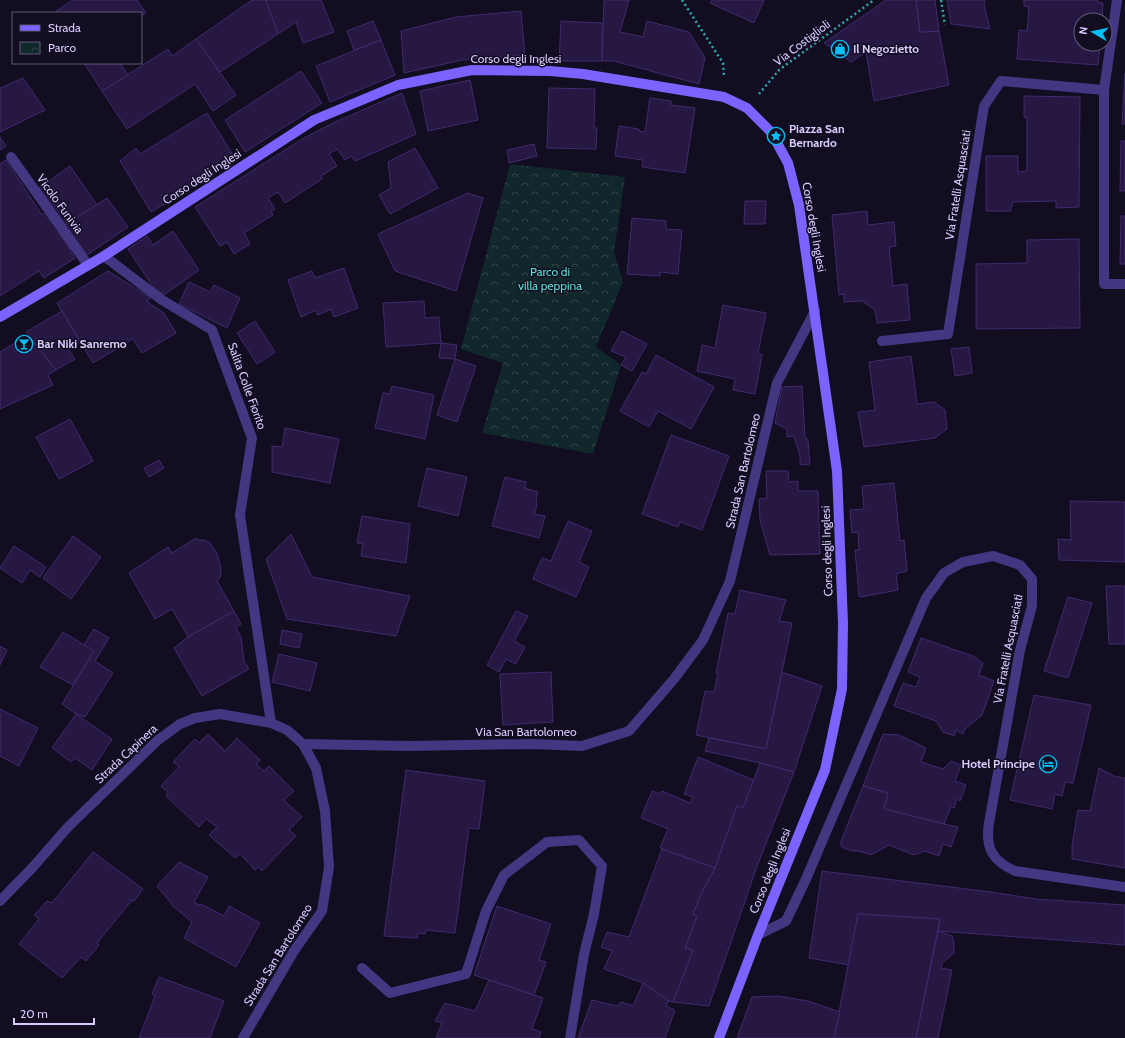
<svg xmlns="http://www.w3.org/2000/svg" width="1125" height="1038" viewBox="0 0 1125 1038" font-family="Cabin,sans-serif">
<style>
.park{fill:url(#park-crowns)}
.building{fill:#261842;stroke:#402a6e}
.lines{fill:none;stroke-linecap:round;stroke-linejoin:round}
.path{stroke:#2cabb3;stroke-width:2.5;stroke-dasharray:2 3;stroke-linecap:butt}
.street{stroke:#423780;stroke-width:10}
.secondary{stroke:#7a63ff;stroke-width:10}
.labels{text-anchor:middle;stroke-width:3;stroke-linejoin:round;paint-order:stroke}
.street-label{font-size:12px;fill:#d8ccff;stroke:#120d21}
.poi-label{font-size:12px;font-weight:bold;fill:#d8ccff;stroke:#120d21;text-anchor:start}
.park-label{font-size:12px;fill:#57e0ce;stroke:#120d21}
</style>
<defs>
<pattern id="park-crowns" width="20" height="18" patternUnits="userSpaceOnUse"><rect width="20" height="18" fill="#10282b"/><path d="M2 6a3 3 0 1 1 6 0M12 15a3 3 0 1 1 6 0" fill="none" stroke="#32464b"/></pattern>
</defs>
<rect width="100%" height="100%" fill="#120d21"/>
<path class="park" d="M510 164 625 177 614 252 623 282 596 347 621 365 593 454 482 433 503 363 461 349Z"/>
<g class="building">
<path d="M73 0H137L146 13 141 16V13H53Z"/>
<path d="M252 0H266L278 34 220 72 196 39Z"/>
<path d="M266 0H321L334 32 303 43 296 22 278 34Z"/>
<path d="M604 0H629L620 32 643 37 647 21 689 32 705 58 699 84 614 61H602Z"/>
<path d="M712 0H764L754 23 710 3Z"/>
<path d="M886 0H916L920 32 939 31 949 85 874 101 866 52 851 62 824 43Z"/>
<path d="M916 0H935L939 31 920 32Z"/>
<path d="M947 0H985L984 5 990 29 951 24Z"/>
<path d="M1024 0H1098L1097 2 1103 3 1102 20H1081V44H1100L1098 65 1017 59 1019 30 1027 31 1029 7 1024 6Z"/>
<path d="M521 11 525 55 462 60 404 73 401 31 456 17Z"/>
<path d="M373 21 381 40 354 50 347 31Z"/>
<path d="M561 21 602 23V61H559Z"/>
<path d="M196 39 236 95 213 111 195 84 127 129 102 91 168 49 172 56Z"/>
<path d="M381 40 395 75 330 102 316 66Z"/>
<path d="M84 63H120L128 75 102 91Z"/>
<path d="M301 71 322 103 245 152 225 120Z"/>
<path d="M1125 73V124H1122Z"/>
<path d="M23 78 45 110 0 132V88Z"/>
<path d="M470 80 478 120 428 131 420 91Z"/>
<path d="M549 88 595 89 594 128H597L596 149 547 148Z"/>
<path d="M402 93 416 134 355 161 351 156 345 160 337 149 329 154 337 166 321 176 322 179 285 203 278 192 268 198 275 209 271 212 273 215 244 233 250 244 234 254 227 242 220 246 195 207 304 138 333 123Z"/>
<path d="M1024 96 1080 97 1079 207 1056 208V201L1013 202 1010 211H986V156H1018V172L1027 171V118L1024 117Z"/>
<path d="M650 98 671 101V105L695 108 685 173 642 167 643 160 615 156 619 126 639 129V131L645 132Z"/>
<path d="M207 113 236 160 151 212 120 161 136 148 140 154Z"/>
<path d="M0 137 6 146 0 150Z"/>
<path d="M1121 141H1125V191H1120Z"/>
<path d="M534 144 537 156 509 163 507 150Z"/>
<path d="M415 148 438 188 390 214 379 195 391 188 388 162Z"/>
<path d="M6 160 42 215 46 212 75 258 44 278 39 271 0 296V164Z"/>
<path d="M70 166 97 205 65 225 39 188Z"/>
<path d="M468 193 483 198 456 291 395 271 378 234Z"/>
<path d="M107 198 128 227 87 255 65 225Z"/>
<path d="M745 201H766L765 224H744Z"/>
<path d="M867 211 868 225 894 222 896 246 889 247 893 286 907 284 910 320 877 323 875 310 862 301 844 302V294L839 295 832 215Z"/>
<path d="M1121 216H1125V264H1120Z"/>
<path d="M632 218 666 221V229L682 230 678 274 660 272V276L627 274Z"/>
<path d="M173 231 199 270 164 295 153 287 128 249 147 236 153 245Z"/>
<path d="M1079 239 1080 328 976 329V264L1027 263V240Z"/>
<path d="M344 268 358 308 334 317 331 309 318 315 316 310 301 317 288 280 312 271 315 278Z"/>
<path d="M108 271 151 298 146 301 164 313 176 333 142 353 133 339 93 363 57 303Z"/>
<path d="M189 282 210 292 214 285 240 298 227 328 179 304Z"/>
<path d="M424 301 425 318 439 317 441 343 386 347 383 303Z"/>
<path d="M723 305 766 313 758 353 762 355 755 394 733 390 735 379 697 371 702 345 715 348Z"/>
<path d="M62 311 80 342 68 349 75 359 56 370 26 332Z"/>
<path d="M255 321 275 352 257 364 237 333Z"/>
<path d="M622 331 647 344 632 371 621 365 626 357 611 351Z"/>
<path d="M28 335 56 370 48 375 53 385 0 409V352Z"/>
<path d="M441 343 457 345 455 359 439 358Z"/>
<path d="M969 347 972 373 955 376 951 349Z"/>
<path d="M656 355 714 387 691 429 658 411 649 427 620 411 642 372 646 374Z"/>
<path d="M911 356 917 404 934 402 945 410 947 429 935 438 864 447 858 412 875 410 869 362Z"/>
<path d="M455 359 476 366 457 422 437 415Z"/>
<path d="M392 386 434 395 425 439 375 428 383 393 390 394Z"/>
<path d="M802 386 805 438 808 440 810 464 800 465V456L794 436 787 437V429L775 423 782 387Z"/>
<path d="M70 419 93 461 59 479 36 437Z"/>
<path d="M285 428 339 439 330 483 272 472V446L282 447Z"/>
<path d="M671 435 729 456 702 530 680 522 678 527 642 514Z"/>
<path d="M159 460 164 468 149 477 144 468Z"/>
<path d="M427 468 467 477 458 516 418 506Z"/>
<path d="M766 471H788L789 482 798 481V491H818L820 554 770 555 760 520 759 499 767 498Z"/>
<path d="M505 477 526 482 525 488 538 492 536 498 537 506 534 514 545 516 539 538 492 526Z"/>
<path d="M894 483 900 541 904 540 907 571 896 574 898 590 861 597 859 596 855 550H859L858 532 852 533 850 510 864 509 862 486Z"/>
<path d="M1070 501 1125 502V562L1059 560 1058 539 1071 540Z"/>
<path d="M362 516 410 524 406 563 361 556 363 544 357 543Z"/>
<path d="M568 521 592 531 579 562 589 567 576 597 533 579 542 558 551 561Z"/>
<path d="M291 534 312 577 410 596 396 636 287 619 266 559Z"/>
<path d="M73 536 101 557 71 599 43 578Z"/>
<path d="M196 538 197 540H204L210 543 217 554 221 568 220 577 217 581 234 611 188 637 172 609 155 619 129 573 168 547 172 553Z"/>
<path d="M14 546 46 567 40 577 30 570 22 583 0 568Z"/>
<path d="M1106 586H1125V644H1109Z"/>
<path d="M740 590 786 600 779 621 792 623 766 749 696 735 705 691 714 692 718 673H716L728 613 735 614Z"/>
<path d="M1068 597 1092 603 1068 678 1044 671Z"/>
<path d="M234 611 241 624 236 628 241 637 244 661 249 669 202 696 174 648 188 637Z"/>
<path d="M516 611 528 616 514 641 525 647 516 664 506 659 499 672 487 665Z"/>
<path d="M94 629 109 638 95 661 113 673 85 717 76 714 62 704 94 651 84 645Z"/>
<path d="M282 630 302 634 299 648 280 644Z"/>
<path d="M63 632 94 651 73 685 40 667Z"/>
<path d="M921 638 973 656 983 663 979 675 994 681 982 715 965 729 963 734 956 730 954 736 943 732 936 721 894 706 903 683 916 687 920 677 908 672Z"/>
<path d="M0 646 7 650 0 665Z"/>
<path d="M279 654 317 663 310 691 272 682Z"/>
<path d="M551 672 553 722 503 725 500 674Z"/>
<path d="M782 672 822 686 794 772 760 763 705 751 709 738 766 749Z"/>
<path d="M1034 695 1091 705 1073 783 1065 782 1062 796 1055 794 1052 809 1010 800Z"/>
<path d="M0 709 38 728 19 766 0 756Z"/>
<path d="M76 714 112 739 92 770 75 758 71 762 52 748Z"/>
<path d="M208 734 225 751 237 738 260 760 256 764 264 771 269 766 294 791 284 800 302 817 289 830 296 836 262 871 259 867 255 870 240 854 235 858 209 835 217 827 206 819 199 827 166 796 168 792 161 786 179 767 173 762 195 739 199 743Z"/>
<path d="M883 734 899 735 926 748 921 762 943 769 951 761 961 765 955 781 966 785 960 801 957 799 954 808 951 807 944 824 884 809 888 793 863 786Z"/>
<path d="M698 757 754 780 743 808 737 806 715 868 660 848 668 829 641 818 652 791 660 794 662 791 690 803 693 797 684 794Z"/>
<path d="M760 763 794 772 756 869 709 1006 673 1002 693 950 685 948 697 916 693 914 700 896 715 868 737 806 743 808Z"/>
<path d="M1099 768 1114 776 1125 778V868L1072 859V846L1078 810 1090 811Z"/>
<path d="M406 770 485 781 479 829 469 828 455 933 426 930 425 934 418 933 417 938 384 936Z"/>
<path d="M863 786 888 793 884 809 944 824 958 827 951 847 943 844 939 856 925 851 914 855 889 845 871 855 859 851H852L844 848 841 846V841Z"/>
<path d="M662 849 715 868 700 896 693 914 697 916 685 948 693 950 673 1002 669 1001 643 983 604 969 612 951 601 947 607 932 629 937Z"/>
<path d="M93 852 143 889 134 901 132 900 97 943 99 945 86 961 81 957 62 978 19 944 39 919 34 915 47 901 52 903Z"/>
<path d="M179 862 208 877 194 902 199 905 201 904 224 916 229 906 260 923 236 967 184 938 192 922 174 907 157 886Z"/>
<path d="M822 871 991 892 1036 899 1125 905V945L938 931 940 919 858 914 849 965 809 958Z"/>
<path d="M497 906 551 924 539 960 546 962 534 995 474 975Z"/>
<path d="M858 914 940 919 916 1038H834Z"/>
<path d="M938 931 952 936 954 942V953L942 963 941 968 952 970 938 1038H916Z"/>
<path d="M159 977 224 1001 210 1038H139L155 996 152 994Z"/>
<path d="M489 980 543 998 532 1029 541 1032 539 1038H436L442 1023 435 1021 445 1003 475 1011Z"/>
<path d="M643 983 669 1001 666 1006 675 1010 665 1038H578L592 1000 617 1006 621 1002 633 1006Z"/>
<path d="M778 996 808 1001 840 1012 834 1038H737L752 997Z"/>
</g>
<g class="lines">
<g class="path">
<path d="M682 0 723 63 724 77"/>
<path d="M941 0 945 25"/>
<path d="M759 94 779 70 874 0"/>
</g>
<g class="street">
<path d="M1117 0 1104 90V284H1125"/>
<path d="M11 157 88 265"/>
<path d="M104 256 162 300 212 330 252 438 240 515 271 723"/>
<path d="M882 341 948 334 984 106 1001 81 1104 90"/>
<path d="M303 744 408 746 532 744 582 746 629 731 674 679 703 640 730 581 777 383 815 311"/>
<path d="M0 901 33 867 68 827 158 740 180 724 195 718 220 714 271 723 287 730 303 744 316 768 325 811 329 867 322 911 294 951 243 1038"/>
<path d="M758 935 786 921 806 879 926 598 944 573 963 562 993 556 1020 565 1032 579V606L1020 650 989 823C985 847 992 861 1015 871L1125 887"/>
<path d="M362 968 390 993 466 974 486 911 504 875 547 842 579 840 602 866 594 914 584 954 570 1038"/>
</g>
<path class="secondary" d="M0 317 104 256 314 120 398 85 472 70 550 71 583 74 724 97 747 108 771 132 788 163 799 205 837 471 843 623 842 689 825 770 758 935 719 1038"/>
</g>
<defs>
<symbol id="shop-ring" viewBox="-11 -11 22 22"><circle r="9.5" fill="#120d21" stroke="#00c1f7" stroke-width="1.5"/><path d="M-5-2.5h2.3a2.7 3.5 0 0 1 5.4 0H5L5.5 6h-11ZM-1.5-2.5h3a1.5 2.3 0 0 0-3 0Z" fill="#00c1f7"/></symbol>
<symbol id="sight-ring" viewBox="-11 -11 22 22"><circle r="9.5" fill="#120d21" stroke="#00c1f7" stroke-width="1.5"/><path d="M0-6L1.8-2.2L6-1.7L2.9 1.2L3.7 5.4L0 3.3L-3.7 5.4L-2.9 1.2L-6-1.7L-1.8-2.2Z" fill="#00c1f7"/></symbol>
<symbol id="bar-ring" viewBox="-11 -11 22 22"><circle r="9.5" fill="#120d21" stroke="#00c1f7" stroke-width="1.5"/><path d="M-6-5H6L.8 .8V4.5H3.5V6h-7V4.5H-.8V.8Z" fill="#00c1f7"/></symbol>
<symbol id="hotel-ring" viewBox="-11 -11 22 22"><circle r="9.5" fill="#120d21" stroke="#00c1f7" stroke-width="1.5"/><path d="M-6-4.5h1.5V1H6V5H4.5V3h-9V5H-6ZM-4 0a1.8 1.8 0 1 1 3.6 0ZM.5 0V-2.5h3Q6-2.5 6 0Z" fill="#00c1f7"/></symbol>
</defs>
<g fill-rule="evenodd">
<use href="#shop-ring" x="830" y="39" width="20" height="20"/>
<use href="#sight-ring" x="766" y="126" width="20" height="20"/>
<use href="#bar-ring" x="14" y="334" width="20" height="20"/>
<use href="#hotel-ring" x="1038" y="754" width="20" height="20"/>
</g>
<g class="labels">
<g class="street-label">
<text transform="translate(802 43) rotate(-37)" y="4">Via Costiglioli</text>
<text x="516" y="63">Corso degli Inglesi</text>
<text transform="translate(202 177) rotate(-33)" y="4">Corso degli Inglesi</text>
<text transform="translate(958 185) rotate(-81)" y="4">Via Fratelli Asquasciati</text>
<text transform="translate(60 204) rotate(54)" y="4">Vicolo Funivia</text>
<text transform="translate(814 227) rotate(80)" y="4">Corso degli Inglesi</text>
<text transform="translate(247 386) rotate(70)" y="4">Salita Colle Fiorito</text>
<text transform="translate(743 471) rotate(-77)" y="4">Strada San Bartolomeo</text>
<text transform="translate(827 551) rotate(-92)" y="4">Corso degli Inglesi</text>
<text transform="translate(1008 649) rotate(-79)" y="4">Via Fratelli Asquasciati</text>
<text x="526" y="736">Via San Bartolomeo</text>
<text transform="translate(126 754) rotate(-43)" y="4">Strada Capinera</text>
<text transform="translate(770 871) rotate(-68)" y="4">Corso degli Inglesi</text>
<text transform="translate(278 955) rotate(-58)" y="4">Strada San Bartolomeo</text>
</g>
<g class="poi-label">
<text x="853" y="53">Il Negozietto</text>
<text x="789" y="133">Piazza San<tspan x="789" dy="14">Bernardo</tspan></text>
<text x="37" y="348">Bar Niki Sanremo</text>
<text x="1035" y="768" text-anchor="end">Hotel Principe</text>
</g>
<g class="park-label">
<text x="550" y="276">Parco di<tspan x="550" dy="14">villa peppina</tspan></text>
</g>
</g>
<rect x="12" y="12" width="130" height="52" fill="#120d21" stroke="#61597a"/>
<rect x="20" y="25" width="20" height="6" fill="#7a63ff" stroke="#61597a"/>
<text x="48" y="32" font-size="12" fill="#d8ccff">Strada</text>
<rect x="20" y="42" width="20" height="12" fill="url(#park-crowns)" stroke="#61597a"/>
<text x="48" y="52" font-size="12" fill="#d8ccff">Parco</text>
<g transform="translate(1093 32) rotate(279)"><circle r="19" fill="#120d21" stroke="#61597a"/>
<path d="M0-3L7 15L0 10L-7 15Z" fill="#00c1f7"/>
<text y="-6" font-size="11" font-weight="bold" text-anchor="middle" fill="#d8ccff">N</text>
</g>
<path d="M14 1018v6h80v-6" fill="none" stroke="#d8ccff" stroke-width="2"/>
<text x="20" y="1018" font-size="12" fill="#d8ccff" stroke="#120d21" stroke-width="3" paint-order="stroke">20 m</text>
</svg>
